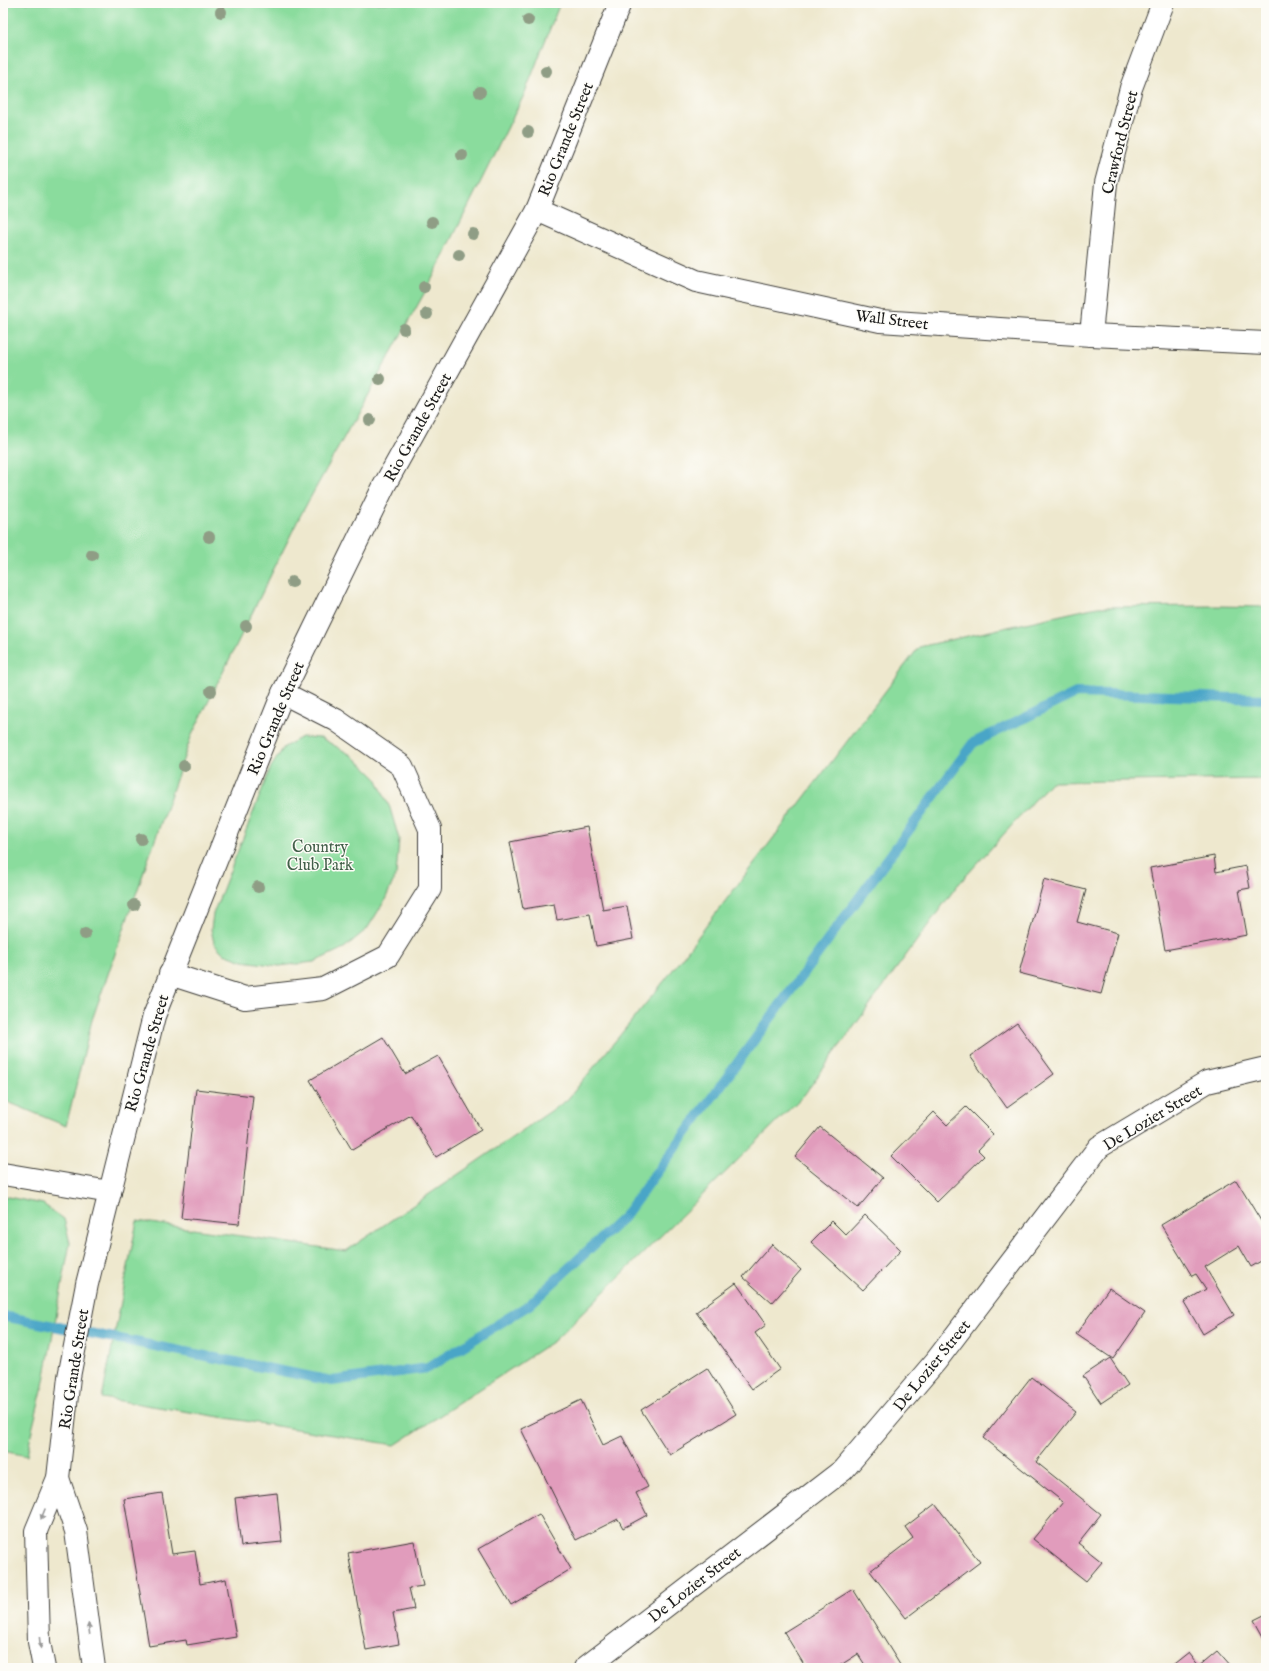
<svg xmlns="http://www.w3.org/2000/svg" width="1269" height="1671" viewBox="0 0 1269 1671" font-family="'IM FELL English',serif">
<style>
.green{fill:#8adc9d;stroke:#537c5c}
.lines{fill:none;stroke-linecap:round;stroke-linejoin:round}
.stream{stroke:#49a5c7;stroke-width:10}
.building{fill:#e19cbc}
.minor-casing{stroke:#3c3b37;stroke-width:24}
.tertiary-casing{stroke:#3c3b37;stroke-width:24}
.minor{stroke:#fff;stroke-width:22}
.tertiary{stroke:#fff;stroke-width:22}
.tree{fill:#8f9d85}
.oneway{fill:#999}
.labels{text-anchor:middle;stroke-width:3;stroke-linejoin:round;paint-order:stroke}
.street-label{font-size:16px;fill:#1c1c1c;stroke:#fdfcf7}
.park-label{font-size:16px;fill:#425f49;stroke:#fdfcf7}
</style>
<rect width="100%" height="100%" fill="#fdfcf7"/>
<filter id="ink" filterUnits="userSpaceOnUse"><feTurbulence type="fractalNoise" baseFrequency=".025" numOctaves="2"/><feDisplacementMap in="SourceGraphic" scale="8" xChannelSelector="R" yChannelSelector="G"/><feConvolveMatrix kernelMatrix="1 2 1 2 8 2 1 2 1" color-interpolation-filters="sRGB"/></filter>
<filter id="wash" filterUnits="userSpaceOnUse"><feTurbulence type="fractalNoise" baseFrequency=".012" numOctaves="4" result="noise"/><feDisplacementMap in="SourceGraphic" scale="16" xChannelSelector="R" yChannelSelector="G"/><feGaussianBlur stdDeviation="0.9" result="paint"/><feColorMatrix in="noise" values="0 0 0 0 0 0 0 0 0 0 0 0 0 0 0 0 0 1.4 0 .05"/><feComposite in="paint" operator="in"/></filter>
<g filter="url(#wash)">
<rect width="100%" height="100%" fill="#eee8ce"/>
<g class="green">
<path d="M3 3H560L524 95 430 283 299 518 191 737 92 1020 66 1126 3 1100Z"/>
<path d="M1217 606 1266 607V779L1051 782 956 887 804 1095 555 1340 395 1445 102 1398 137 1221 346 1251 567 1100 665 980 919 647 1097 607Z"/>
<path d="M302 737 321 738 353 756 376 778 390 808 399 839 396 875 384 902 367 929 344 948 314 962 279 966 243 961 224 954 214 943 211 929 213 914 271 767 284 747Z"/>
<path d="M3 1196 43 1204 64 1219 70 1243 43 1386 32 1430 27 1456 3 1451Z"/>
</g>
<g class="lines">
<path class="stream" d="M3 1316 332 1381 428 1368 529 1305 624 1217 973 743 1076 693 1266 699"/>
</g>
<g id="blocks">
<g class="building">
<path d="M587 827 603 910 627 906 633 939 596 946 590 914 557 920 554 904 523 909 510 842Z"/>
<path d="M1214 856 1216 872 1246 866 1250 888 1239 890 1247 935 1165 950 1150 868Z"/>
<path d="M1044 879 1086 890 1077 922 1118 933 1101 994 1019 973Z"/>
<path d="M1017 1023 1054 1074 1007 1108 970 1056Z"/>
<path d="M383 1037 405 1074 438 1056 481 1130 436 1157 411 1115 352 1150 310 1080Z"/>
<path d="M196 1089 253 1096 239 1224 181 1218Z"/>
<path d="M966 1107 993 1134 978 1150 984 1156 937 1202 891 1156 934 1112 947 1125Z"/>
<path d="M820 1127 883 1178 858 1208 795 1157Z"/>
<path d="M1236 1180 1266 1229V1258L1251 1267 1239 1246 1205 1267 1234 1315 1203 1334 1184 1302 1206 1289 1196 1274 1192 1276 1161 1225Z"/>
<path d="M865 1215 901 1250 863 1290 811 1242 832 1221 846 1235Z"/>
<path d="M772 1244 801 1270 772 1303 743 1277Z"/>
<path d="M736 1283 766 1325 755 1333 780 1369 752 1389 696 1312Z"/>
<path d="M1109 1288 1145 1313 1113 1359 1076 1334Z"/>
<path d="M1110 1358 1128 1385 1101 1403 1083 1376Z"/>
<path d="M707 1368 736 1414 670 1455 641 1410Z"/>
<path d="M1031 1377 1076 1412 1036 1462 1101 1514 1078 1543 1102 1562 1086 1581 1033 1539 1063 1502 983 1438Z"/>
<path d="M581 1400 603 1445 622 1436 648 1487 636 1493 647 1515 623 1528 618 1519 576 1540 521 1429Z"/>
<path d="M162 1493 172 1554 195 1551 200 1584 226 1579 236 1637 187 1645 186 1640 149 1646 124 1499Z"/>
<path d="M277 1493 282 1542 241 1546 235 1498Z"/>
<path d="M935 1504 980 1562 906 1618 870 1571 913 1538 905 1527Z"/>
<path d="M539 1514 571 1569 511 1605 478 1549Z"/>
<path d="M414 1541 423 1586 409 1588 414 1609 393 1613 399 1644 366 1650 348 1553Z"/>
<path d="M853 1589 902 1668H867L858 1654 836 1668H806L784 1632Z"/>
<path d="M1266 1614V1642L1254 1620Z"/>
<path d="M1217 1651 1232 1668H1170L1189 1653 1199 1666Z"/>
</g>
</g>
</g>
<g filter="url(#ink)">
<use href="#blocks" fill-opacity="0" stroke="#3c3b37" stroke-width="1"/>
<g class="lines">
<defs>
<g id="minor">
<path d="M537 210 696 281 880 321 1091 335 1266 343"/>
<path d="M1091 335 1106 183 1131 88 1163 3"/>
<path d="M170 974 245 998 323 989 388 956 430 889V829L402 766 336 720 283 693"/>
<path d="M585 1668 843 1470 936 1361 1099 1147 1207 1082 1266 1068"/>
</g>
<g id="tertiary">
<path d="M3 1174 110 1192"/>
<path d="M58 1478 76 1531 94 1668"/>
<path d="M44 1668 39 1642 36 1531 58 1478 69 1377 87 1284 154 1016 283 693 384 486 537 210 620 3"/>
</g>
</defs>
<use href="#minor" class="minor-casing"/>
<use href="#tertiary" class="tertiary-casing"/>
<use href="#minor" class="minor"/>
<use href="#tertiary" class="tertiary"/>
</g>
<g class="tree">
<circle cx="221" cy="12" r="6"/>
<circle cx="528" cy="20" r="6"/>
<circle cx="546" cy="71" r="6"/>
<circle cx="480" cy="92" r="6"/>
<circle cx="528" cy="132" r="6"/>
<circle cx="462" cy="155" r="6"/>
<circle cx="432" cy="222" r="6"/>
<circle cx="473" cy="234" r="6"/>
<circle cx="459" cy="255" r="6"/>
<circle cx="424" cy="287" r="6"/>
<circle cx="427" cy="314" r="6"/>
<circle cx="404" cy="329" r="6"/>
<circle cx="380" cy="379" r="6"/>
<circle cx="370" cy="420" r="6"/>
<circle cx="209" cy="537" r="6"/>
<circle cx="92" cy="555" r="6"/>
<circle cx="292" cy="582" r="6"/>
<circle cx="246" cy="626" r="6"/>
<circle cx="211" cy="691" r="6"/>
<circle cx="184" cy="766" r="6"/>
<circle cx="141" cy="839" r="6"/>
<circle cx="258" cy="887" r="6"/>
<circle cx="134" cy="905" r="6"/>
<circle cx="85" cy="934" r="6"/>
</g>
<defs><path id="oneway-solid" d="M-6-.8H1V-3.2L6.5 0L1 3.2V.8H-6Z"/></defs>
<g class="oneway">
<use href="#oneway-solid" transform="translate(43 1514) rotate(112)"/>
<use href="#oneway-solid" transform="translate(89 1629) rotate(-97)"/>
<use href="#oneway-solid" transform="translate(40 1643) rotate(84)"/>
</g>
</g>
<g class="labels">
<g class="street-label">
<text transform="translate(565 139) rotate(-68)" y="6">Rio Grande Street</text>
<text transform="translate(1119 142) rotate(-76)" y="6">Crawford Street</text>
<text transform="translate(892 319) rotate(7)" y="6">Wall Street</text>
<text transform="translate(417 427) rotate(-61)" y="6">Rio Grande Street</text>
<text transform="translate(275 718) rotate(-67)" y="6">Rio Grande Street</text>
<text transform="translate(146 1053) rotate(-74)" y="6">Rio Grande Street</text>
<text transform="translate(1152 1117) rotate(-31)" y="6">De Lozier Street</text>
<text transform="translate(931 1365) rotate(-51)" y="6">De Lozier Street</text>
<text transform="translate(73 1369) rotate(-81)" y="6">Rio Grande Street</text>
<text transform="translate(694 1584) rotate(-38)" y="6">De Lozier Street</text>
</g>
<g class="park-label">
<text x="320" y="852">Country<tspan x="320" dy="18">Club Park</tspan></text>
</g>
</g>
<rect width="1269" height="1671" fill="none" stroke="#fdfcf7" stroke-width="16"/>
</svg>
